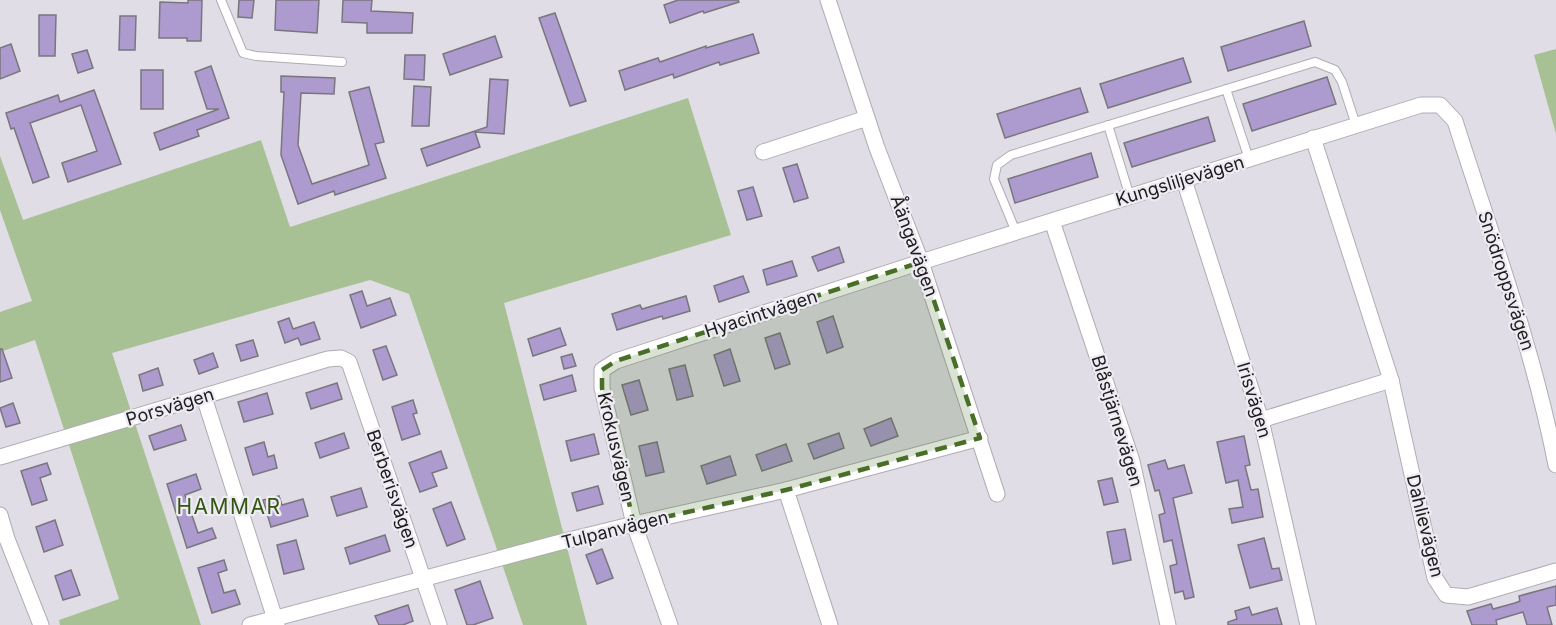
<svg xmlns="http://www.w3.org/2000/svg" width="1556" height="625" viewBox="0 0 1556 625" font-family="Inter,sans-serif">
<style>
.green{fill:#a7c194}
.building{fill:#ad9acf;stroke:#79767e;stroke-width:1.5}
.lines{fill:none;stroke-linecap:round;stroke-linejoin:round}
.lane-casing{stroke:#afacb4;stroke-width:10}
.street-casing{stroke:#afacb4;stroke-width:17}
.lane{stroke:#fff;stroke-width:8}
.street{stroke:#fff;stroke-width:15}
.marked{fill:#486e28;fill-opacity:0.2;stroke:#486e28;stroke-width:4.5;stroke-dasharray:12 8;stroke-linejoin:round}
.labels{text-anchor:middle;stroke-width:4.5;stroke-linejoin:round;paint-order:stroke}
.street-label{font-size:18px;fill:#1d1c1f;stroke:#eeebf3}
.quarter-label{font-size:21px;letter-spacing:1.5px;fill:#345614;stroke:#eeebf3}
</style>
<rect width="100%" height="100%" fill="#e0dde6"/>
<g class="green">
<path d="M1556 49V134L1534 55Z"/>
<path d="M688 98 731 235 504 303 587 625H523L409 294 370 280 112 353 201 625H60L59 620 119 599 35 340 0 352V312L32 301 0 210V156L23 220 261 140 290 227Z"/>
</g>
<g class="building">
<path d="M188 0H202L201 41H187V38H159L160 2 188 3Z"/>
<path d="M239 0H254L252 18 238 17Z"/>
<path d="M276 0H319L317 33 275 30Z"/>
<path d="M343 0H372L371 11 413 13 412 33H367V23L342 22Z"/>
<path d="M678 0H738L739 2 704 13 703 11 670 23 664 5Z"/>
<path d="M555 13 586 101 570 106 539 18Z"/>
<path d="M39 15H56L55 56H39Z"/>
<path d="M120 16H136L135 50H119Z"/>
<path d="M1304 21 1311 46 1228 71 1221 47Z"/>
<path d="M753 34 759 53 720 65 719 62 674 78 673 74 625 90 619 71 658 58 660 62 706 46V48Z"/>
<path d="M495 36 502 57 450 75 443 54Z"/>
<path d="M11 44 20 71 0 79V48Z"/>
<path d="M87 50 93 68 78 73 72 54Z"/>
<path d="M405 55H425L424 80 404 79Z"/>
<path d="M1183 58 1191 82 1108 108 1100 84Z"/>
<path d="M211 66 229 118 197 130 199 136 160 150 154 133 219 109H207L195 72Z"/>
<rect x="141" y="70" width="22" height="39"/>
<path d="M281 76 335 78 334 94 301 93 298 145 312 184 369 165 349 92 369 87 384 142 375 144 386 178 335 195 334 191 298 204 281 155 284 92H281Z"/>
<path d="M1327 77 1336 104 1252 131 1243 104Z"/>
<path d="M490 79 508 80 504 134 475 132 480 147 427 166 421 149 487 127Z"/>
<path d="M414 86 431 87 429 126H412Z"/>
<path d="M1080 88 1088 112 1005 138 997 114Z"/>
<path d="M94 90 121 164 68 182 62 163 97 151 81 105 30 123 49 177 33 183 14 128 11 129 6 113 58 95 60 102Z"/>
<path d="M1208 117 1215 141 1132 167 1124 143Z"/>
<path d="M1091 153 1098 177 1015 203 1008 179Z"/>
<path d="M797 164 808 198 794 202 783 168Z"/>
<path d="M753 187 762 216 747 220 738 191Z"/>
<path d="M839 247 844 262 818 271 812 257Z"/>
<path d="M792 261 797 276 767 285 763 270Z"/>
<path d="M743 276 749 292 719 302 714 286Z"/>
<path d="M362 291 367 306 390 298 396 315 361 328 350 295Z"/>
<path d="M686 296 690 311 663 319 662 316 617 330 612 314 640 305 642 309Z"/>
<path d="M833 316 843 347 827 353 817 322Z"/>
<path d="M289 318 293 329 314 322 320 339 301 345 298 338 285 343 278 322Z"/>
<path d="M560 328 566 345 533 356 528 339Z"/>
<path d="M780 333 790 364 775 369 765 338Z"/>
<path d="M253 340 258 356 241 361 236 345Z"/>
<path d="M386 346 397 375 383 380 373 350Z"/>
<path d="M0 349H2L12 378 0 382Z"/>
<path d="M730 349 740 381 724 386 714 355Z"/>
<path d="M213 353 218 367 199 374 194 360Z"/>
<path d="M572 354 576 366 564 369 561 357Z"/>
<path d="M685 365 693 396 677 400 669 369Z"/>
<path d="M158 368 163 385 143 391 139 375Z"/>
<path d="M572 375 576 391 544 400 540 385Z"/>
<path d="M639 380 648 410 631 415 622 385Z"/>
<path d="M337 383 342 399 311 409 306 393Z"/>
<path d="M267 393 273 414 244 422 238 402Z"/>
<path d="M413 400 417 413 413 414 420 434 402 440 392 407Z"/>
<path d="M13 403 20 423 6 427 0 408Z"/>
<path d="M891 418 898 436 871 446 864 429Z"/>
<path d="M181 425 186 440 154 450 149 436Z"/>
<path d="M344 433 349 448 320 458 315 443Z"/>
<path d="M839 433 844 448 814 459 808 444Z"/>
<path d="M594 434 599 454 571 461 566 441Z"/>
<path d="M1244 436 1250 465 1245 466 1251 490 1258 489 1263 517 1232 523 1229 509 1243 507 1238 480 1226 483 1217 442Z"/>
<path d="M264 442 268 457 274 455 277 468 253 475 245 448Z"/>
<path d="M657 442 664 472 646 476 639 446Z"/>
<path d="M786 444 792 461 762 471 756 455Z"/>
<path d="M441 451 447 468 432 473 437 486 420 492 409 463Z"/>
<path d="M730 456 736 475 707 484 701 466Z"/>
<path d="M1165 460 1168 469 1184 465 1192 493 1173 498 1194 597 1185 599 1183 591 1175 593 1170 566 1177 564 1172 540 1164 542 1159 515 1165 513 1159 490 1155 491 1148 465Z"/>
<path d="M47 463 51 474 40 478 47 500 32 505 21 471Z"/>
<path d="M196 474 201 489 185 495 198 533 212 528 216 538 187 548 167 484Z"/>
<path d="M1112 478 1118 502 1104 505 1098 481Z"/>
<path d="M598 486 603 504 577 511 572 493Z"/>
<path d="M361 488 367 507 337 516 331 497Z"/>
<path d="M279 496 282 505 303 499 308 516 271 527 263 500Z"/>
<path d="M451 502 465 539 447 546 433 509Z"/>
<path d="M55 520 63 545 44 552 36 527Z"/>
<path d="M1125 529 1131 560 1113 564 1107 532Z"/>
<path d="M385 535 390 551 350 564 345 548Z"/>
<path d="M1264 538 1272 569 1279 568 1282 580 1250 588 1238 545Z"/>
<path d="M296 540 304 569 284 574 277 545Z"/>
<path d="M602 549 613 578 597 584 586 555Z"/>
<path d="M224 560 227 570 218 573 224 593 235 590 240 604 212 613 198 568Z"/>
<path d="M71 570 80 595 63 600 55 576Z"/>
<path d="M480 581 493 618 473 625H467L455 590Z"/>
<path d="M1556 586V605L1547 607 1552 625H1527L1523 612 1496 620 1497 625H1472L1467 611 1491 604 1493 609 1515 603 1520 601 1519 596Z"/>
<path d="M408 605 413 621 403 625H379L375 616Z"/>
<path d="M1249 607 1252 615 1277 608 1282 625H1228V622L1237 619 1235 611Z"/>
</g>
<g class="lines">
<defs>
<g id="lane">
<path d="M221 0 243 53 256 56 342 62"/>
<path d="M1226 89 1249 159"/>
<path d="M1108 125 1130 197"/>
<path d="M1016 232 994 179 997 165 1011 155 1315 62 1335 70 1342 82 1356 125"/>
</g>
<g id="street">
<path d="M828 0 877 148 921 262 997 494"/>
<path d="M1313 138 1391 380 1435 578 1446 595 1468 597 1556 571"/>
<path d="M763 152 867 118"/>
<path d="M1184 180 1261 420 1308 625"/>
<path d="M1052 221 1132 461 1168 625"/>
<path d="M204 397 277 625"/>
<path d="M1261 420 1391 380"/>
<path d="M0 457 328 359 341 358 349 362 439 625"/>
<path d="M786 490 830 625"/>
<path d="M0 515 7 539 41 625"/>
<path d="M250 625 557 543 634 524 786 490 980 438"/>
<path d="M670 625 634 524 602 388V370L616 361 921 262 1421 105H1440L1455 121C1491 235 1533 347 1556 465"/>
</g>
</defs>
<use href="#lane" class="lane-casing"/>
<use href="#street" class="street-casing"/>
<use href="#lane" class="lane"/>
<use href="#street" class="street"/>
</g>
<path class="marked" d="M921 262 980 438 786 490 634 524 602 388V370L616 361Z"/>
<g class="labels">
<g class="street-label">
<text transform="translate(1180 181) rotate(-17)" y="6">Kungsliljevägen</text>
<text transform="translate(914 246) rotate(70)" y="6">Åängavägen</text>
<text transform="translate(1506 281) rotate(72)" y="6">Snödroppsvägen</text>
<text transform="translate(761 314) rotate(-18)" y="6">Hyacintvägen</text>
<text transform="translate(1254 400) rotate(73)" y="6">Irisvägen</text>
<text transform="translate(170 407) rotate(-17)" y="6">Porsvägen</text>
<text transform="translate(1117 421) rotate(73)" y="6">Blåstjärnevägen</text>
<text transform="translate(616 447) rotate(77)" y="6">Krokusvägen</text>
<text transform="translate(392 489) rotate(71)" y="6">Berberisvägen</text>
<text transform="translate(1425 526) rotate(76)" y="6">Dahlievägen</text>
<text transform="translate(615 530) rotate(-14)" y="6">Tulpanvägen</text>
</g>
<g class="quarter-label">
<text x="229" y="514">HAMMAR</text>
</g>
</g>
</svg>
